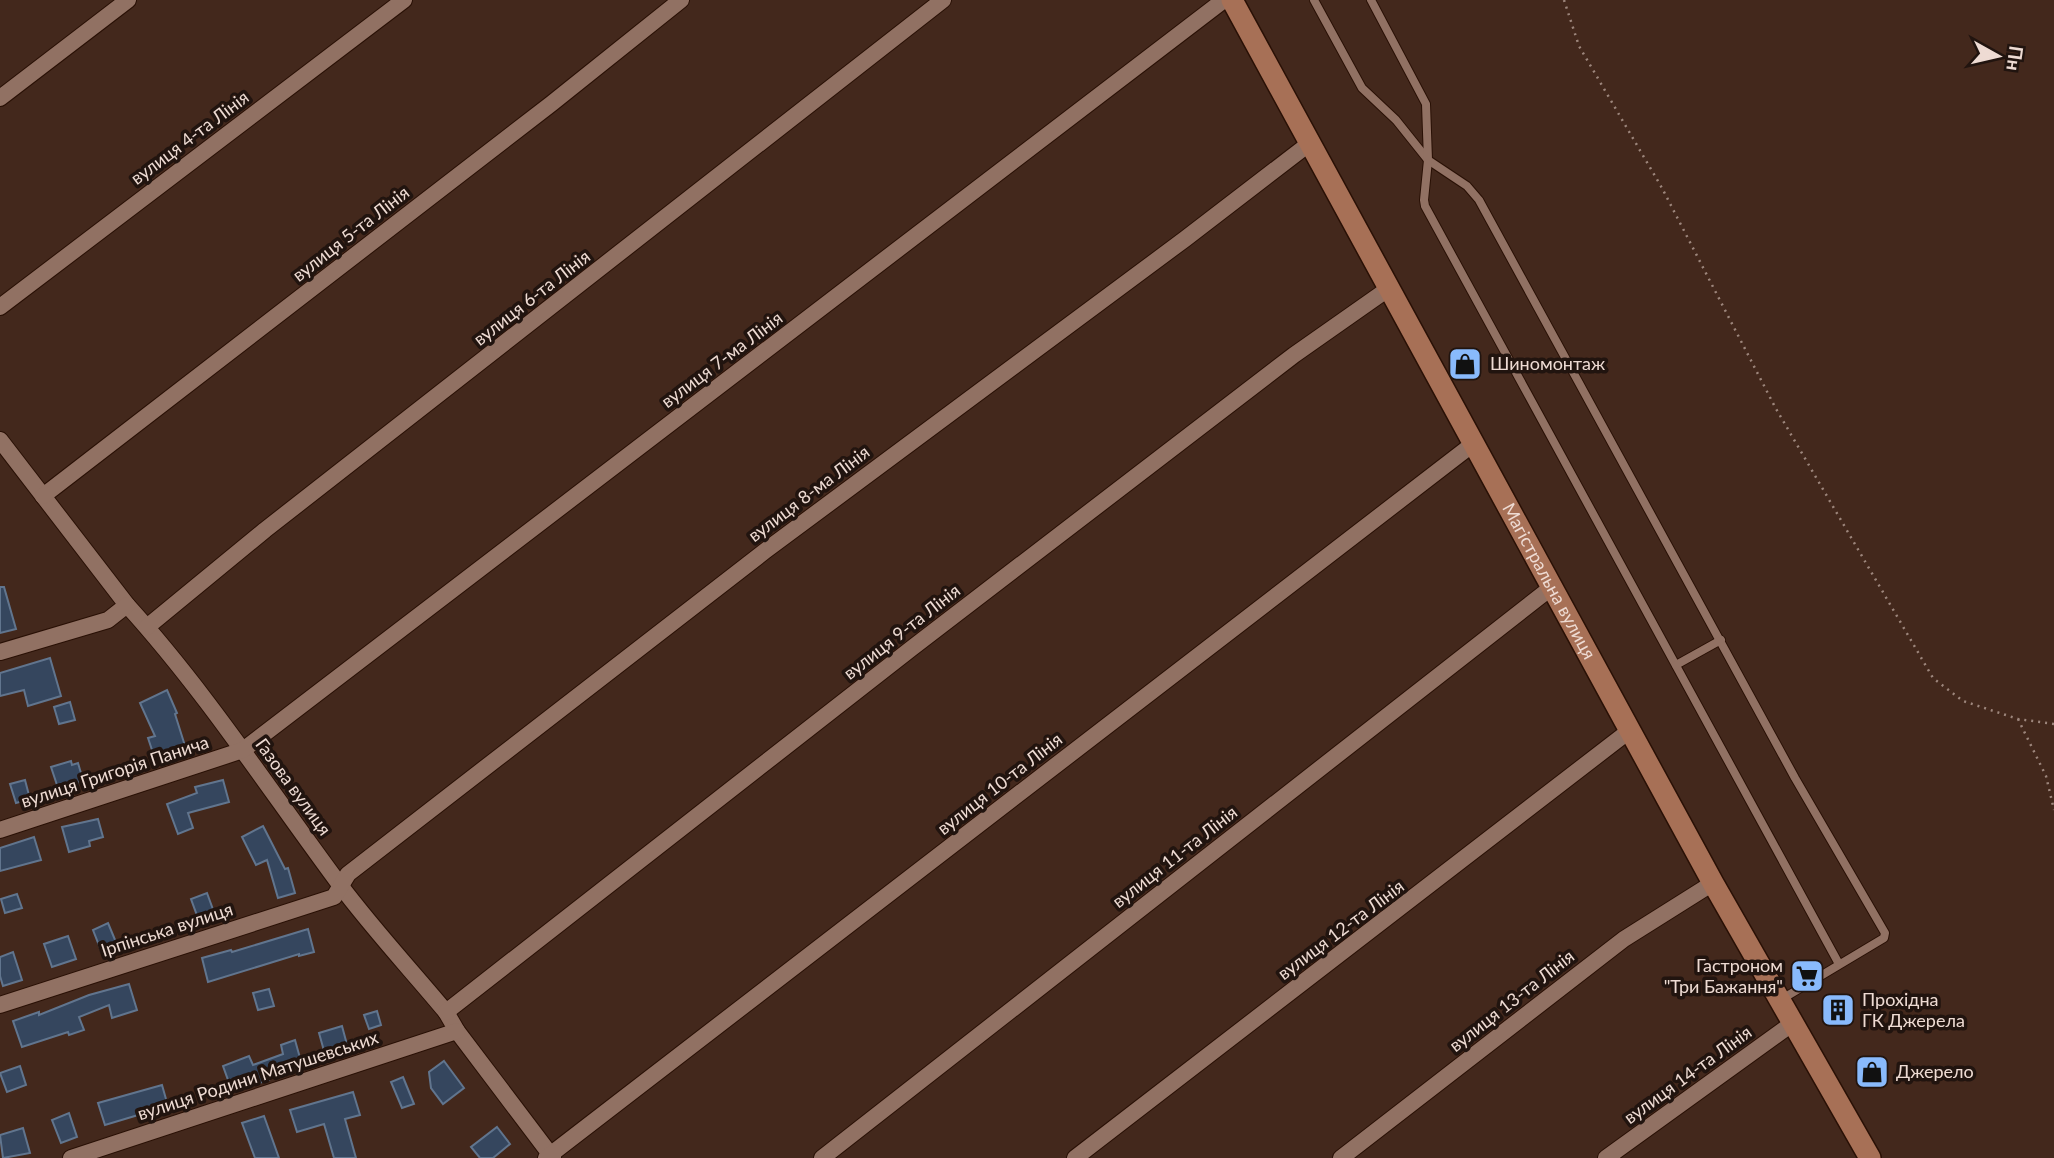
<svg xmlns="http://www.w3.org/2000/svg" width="2054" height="1158" viewBox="0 0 2054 1158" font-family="Lato,sans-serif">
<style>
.building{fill:#35465e;stroke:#61758e;stroke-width:2}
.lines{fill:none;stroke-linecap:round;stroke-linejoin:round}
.lane-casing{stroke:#291005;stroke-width:10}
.street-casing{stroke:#291005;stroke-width:18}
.secondary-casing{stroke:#291005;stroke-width:24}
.path{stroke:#9d867c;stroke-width:2.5;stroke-dasharray:2 5;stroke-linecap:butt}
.lane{stroke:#917163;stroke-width:8}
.street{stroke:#917163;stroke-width:16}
.secondary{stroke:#a77056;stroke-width:21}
.labels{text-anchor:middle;stroke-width:7;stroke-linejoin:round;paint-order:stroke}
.street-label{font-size:18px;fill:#eedbd3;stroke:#21140f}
.poi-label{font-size:18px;fill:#eedbd3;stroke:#21140f;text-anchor:start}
</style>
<rect width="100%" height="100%" fill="#43281c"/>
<g class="building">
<path d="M0 587H4L16 629 0 633Z"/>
<path d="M50 658 61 696 28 706 24 690 0 696V673Z"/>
<path d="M167 690 177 713 175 714 186 749 155 759 148 738 155 736 140 703Z"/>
<path d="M70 702 75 720 59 724 54 707Z"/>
<path d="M71 761 72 765 78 763 83 780 77 782 78 785 59 791 51 767Z"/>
<path d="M25 780 30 799 16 803 10 784Z"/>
<path d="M223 780 229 802 188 813 193 828 178 834 167 804 197 793 195 787Z"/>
<path d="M98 819 103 837 89 841 90 846 69 852 62 827Z"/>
<path d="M263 826 285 869 288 868 295 893 278 898 267 860 256 865 242 837Z"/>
<path d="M34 837 41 860 0 871V848Z"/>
<path d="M207 893 215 915 199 921 191 899Z"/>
<path d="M17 894 22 908 5 913 1 899Z"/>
<path d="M108 923 118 947 102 953 93 930Z"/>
<path d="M308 929 314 952 299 956V954L208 982 202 958 231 950 232 952Z"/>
<path d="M68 936 76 959 52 967 44 944Z"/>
<path d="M13 952 22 980 3 986 0 976V957Z"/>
<path d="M129 984 137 1010 112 1018 109 1005 79 1017 84 1030 69 1035 68 1032 22 1047 13 1021 39 1012V1015L89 995Z"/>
<path d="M269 989 274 1006 258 1010 253 993Z"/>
<path d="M377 1011 381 1025 369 1029 364 1015Z"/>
<path d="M342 1026 349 1052 326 1058 319 1033Z"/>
<path d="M295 1040 302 1065 268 1075 269 1080 232 1091 223 1066 249 1056 253 1065 283 1054 281 1045Z"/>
<path d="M444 1061 464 1088 443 1104 431 1088 429 1072Z"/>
<path d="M20 1066 26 1085 7 1092 0 1073Z"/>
<path d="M403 1077 414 1104 402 1108 391 1082Z"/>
<path d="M162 1085 168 1106 105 1125 98 1103Z"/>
<path d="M353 1092 360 1115 345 1119 356 1158H334L324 1124 297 1132 290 1110Z"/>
<path d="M69 1113 77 1137 61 1143 52 1120Z"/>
<path d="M264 1116 279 1158H255L242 1123Z"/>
<path d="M497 1127 510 1144 493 1158H480L471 1147Z"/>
<path d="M23 1128 30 1153 3 1158 0 1135Z"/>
</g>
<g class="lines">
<defs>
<g id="lane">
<path d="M1314 0 1362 88 1396 120 1428 160 1467 186 1479 200 1795 778 1885 933 1884 938 1782 999"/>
<path d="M1371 0 1426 104 1428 160 1424 200 1425 206 1839 964"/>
<path d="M1676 665 1721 640"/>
</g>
<g id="street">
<path d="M0 98 128 0"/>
<path d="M0 307 404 0"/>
<path d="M0 440 127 605C206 692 270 791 340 885 373 929 411 970 446 1012L457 1031 553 1158"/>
<path d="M43 496 551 104 681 0"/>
<path d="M147 627 265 530 943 0"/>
<path d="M0 652 108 620 127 605"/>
<path d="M0 830 243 750 1224 0"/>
<path d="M0 1005 334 897 348 874 765 551 1185 239 1310 143"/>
<path d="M446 1012 912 648 1294 355 1388 289"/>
<path d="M71 1158 457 1031"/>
<path d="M546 1158 1473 444"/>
<path d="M822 1158 1552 587"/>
<path d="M1075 1158 1629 731"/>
<path d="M1341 1158 1624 939 1713 883"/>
<path d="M1606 1158 1793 1023"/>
</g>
<g id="secondary">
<path id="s1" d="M1232 0 1713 883 1870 1158"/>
</g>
</defs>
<use href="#lane" class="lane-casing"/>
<use href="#street" class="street-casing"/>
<use href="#secondary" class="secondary-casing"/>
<g class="path">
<path d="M1564 0 1579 46 1662 188 1775 407 1933 678 1963 701 2018 719 2054 724"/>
<path d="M2018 719 2046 776 2054 810"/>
</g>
<use href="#lane" class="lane"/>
<use href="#street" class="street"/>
<use href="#secondary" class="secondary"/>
</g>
<defs>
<symbol id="shop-square" viewBox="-11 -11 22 22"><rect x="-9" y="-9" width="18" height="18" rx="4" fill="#89bafc" stroke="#21140f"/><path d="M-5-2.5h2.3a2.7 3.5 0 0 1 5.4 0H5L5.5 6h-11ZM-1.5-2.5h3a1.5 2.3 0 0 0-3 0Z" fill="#111"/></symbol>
<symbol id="supermarket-square" viewBox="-11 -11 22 22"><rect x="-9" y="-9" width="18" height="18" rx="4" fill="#89bafc" stroke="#21140f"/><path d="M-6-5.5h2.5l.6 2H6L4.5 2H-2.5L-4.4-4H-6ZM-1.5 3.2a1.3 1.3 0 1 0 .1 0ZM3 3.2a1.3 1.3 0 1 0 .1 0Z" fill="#111"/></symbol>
<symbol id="building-square" viewBox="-11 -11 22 22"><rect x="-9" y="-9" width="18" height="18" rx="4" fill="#89bafc" stroke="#21140f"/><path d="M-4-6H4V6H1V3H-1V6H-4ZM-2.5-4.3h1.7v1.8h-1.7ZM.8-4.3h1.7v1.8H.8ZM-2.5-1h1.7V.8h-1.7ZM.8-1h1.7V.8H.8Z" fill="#111"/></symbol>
</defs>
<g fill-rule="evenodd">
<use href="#shop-square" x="1446" y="345" width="38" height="38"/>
<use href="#supermarket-square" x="1788" y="957" width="38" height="38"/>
<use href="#building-square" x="1819" y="991" width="38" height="38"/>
<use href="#shop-square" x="1853" y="1053" width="38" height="38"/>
</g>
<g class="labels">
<g class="street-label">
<text transform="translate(190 138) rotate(-37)" y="6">вулиця 4-та Лінія</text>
<text transform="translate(351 234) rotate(-38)" y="6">вулиця 5-та Лінія</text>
<text transform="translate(532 298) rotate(-38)" y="6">вулиця 6-та Лінія</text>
<text transform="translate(722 360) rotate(-37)" y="6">вулиця 7-ма Лінія</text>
<text transform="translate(809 494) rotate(-37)" y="6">вулиця 8-ма Лінія</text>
<text dy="6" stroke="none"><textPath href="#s1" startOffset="662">Магістральна вулиця</textPath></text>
<text transform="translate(902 632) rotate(-38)" y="6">вулиця 9-та Лінія</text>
<text transform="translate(115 772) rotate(-18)" y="6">вулиця Григорія Панича</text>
<text transform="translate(1000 784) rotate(-38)" y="6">вулиця 10-та Лінія</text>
<text transform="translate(293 787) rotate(54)" y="6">Газова вулиця</text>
<text transform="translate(1175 857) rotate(-38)" y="6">вулиця 11-та Лінія</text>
<text transform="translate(167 930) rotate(-18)" y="6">Ірпінська вулиця</text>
<text transform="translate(1341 930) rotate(-37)" y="6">вулиця 12-та Лінія</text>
<text transform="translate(1512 1001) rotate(-38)" y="6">вулиця 13-та Лінія</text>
<text transform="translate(1688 1075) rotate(-36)" y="6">вулиця 14-та Лінія</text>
<text transform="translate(258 1076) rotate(-18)" y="6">вулиця Родини Матушевських</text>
</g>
<g class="poi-label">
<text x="1490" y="370">Шиномонтаж</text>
<text x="1783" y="972" text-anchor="end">Гастроном<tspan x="1783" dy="21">"Три Бажання"</tspan></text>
<text x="1862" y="1006">Прохідна<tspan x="1862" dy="21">ГК Джерела</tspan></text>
<text x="1896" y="1078">Джерело</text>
</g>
</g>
<g transform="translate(1998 56) rotate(98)" stroke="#21140f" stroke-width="5" paint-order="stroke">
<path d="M0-5L12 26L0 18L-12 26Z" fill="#eedbd3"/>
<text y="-10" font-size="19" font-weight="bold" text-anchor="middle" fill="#eedbd3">Пн</text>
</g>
</svg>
